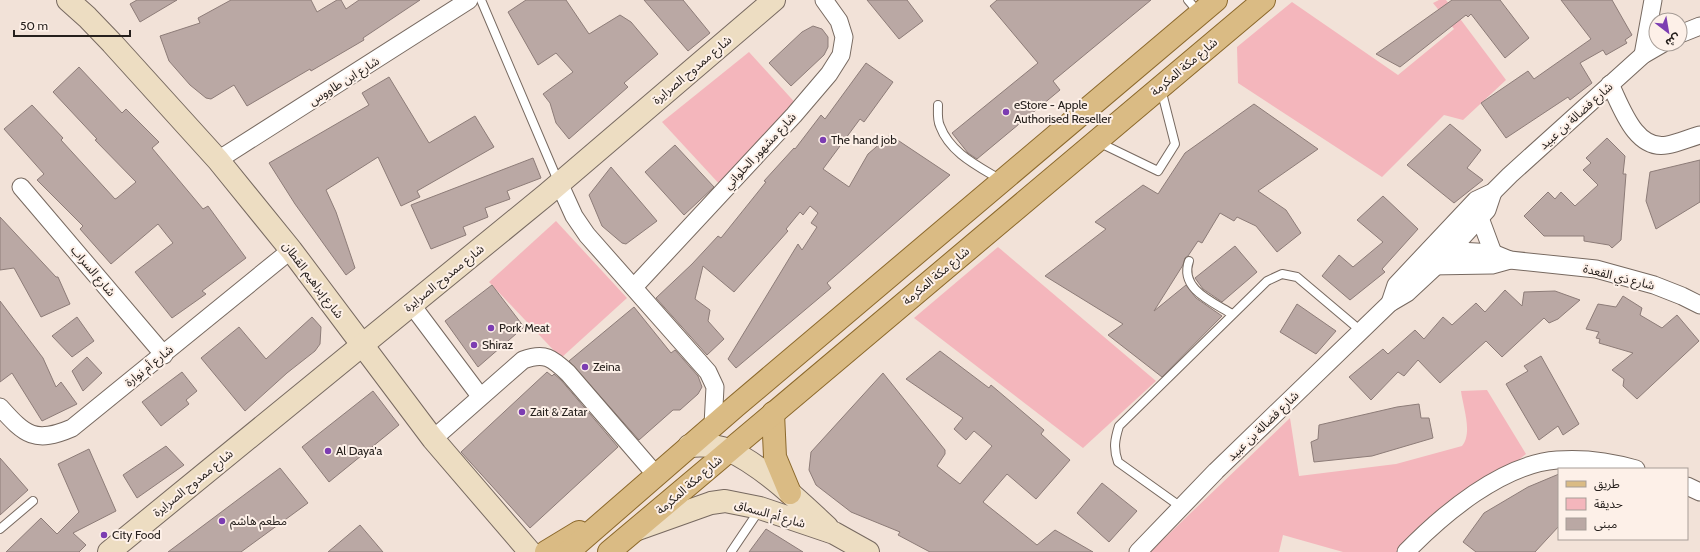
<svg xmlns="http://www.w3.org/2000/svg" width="1700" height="552" viewBox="0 0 1700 552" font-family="Cabin,'Noto Sans Arabic',sans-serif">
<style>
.green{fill:#f4b6bc}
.building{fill:#baa8a4;stroke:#8d7c78}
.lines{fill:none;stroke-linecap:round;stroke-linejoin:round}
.lane-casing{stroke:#776960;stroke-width:10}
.street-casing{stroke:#776960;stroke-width:19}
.secondary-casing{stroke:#776960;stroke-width:24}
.primary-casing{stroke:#8b682b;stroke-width:24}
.lane{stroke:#fff;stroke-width:8}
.street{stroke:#fff;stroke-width:17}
.secondary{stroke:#edddc2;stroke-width:22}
.primary{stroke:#dabb84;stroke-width:22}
.poi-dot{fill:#7c3db2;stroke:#fdf0e8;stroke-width:1.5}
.labels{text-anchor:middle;stroke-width:4;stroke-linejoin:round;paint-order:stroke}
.street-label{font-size:12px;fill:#26201d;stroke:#fdf0e8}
.poi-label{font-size:12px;fill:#26201d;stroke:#fdf0e8;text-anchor:start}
</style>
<rect width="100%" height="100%" fill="#f2e2d8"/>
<g class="green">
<path d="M1439 0H1446L1506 80 1463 120 1444 115 1382 177 1238 83 1237 47 1292 2 1398 75 1454 29 1433 3Z"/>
<path d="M749 52 799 107 723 188 662 122Z"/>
<path d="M556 221 627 298 561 358 489 282Z"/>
<path d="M998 247 1156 381 1083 448 914 318Z"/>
<path d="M1487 390 1526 454 1402 552H1343L1283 535 1279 552H1150L1290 418 1299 476 1396 464 1462 446C1473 433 1463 407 1461 391Z"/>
</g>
<g class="building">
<path d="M137 0H177L140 22 130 4Z"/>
<path d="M231 0H311L317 12 337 0H341L346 9 359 0H420L363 38 364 40 311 71 310 69 247 106 234 85 211 99 206 98 190 85 169 61 160 36 200 23 198 18Z"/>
<path d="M526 0H566L589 34 620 15 631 22 658 54 624 83 628 87 569 139 556 123 550 103 543 94 573 72 556 53 538 65 508 12Z"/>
<path d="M644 0H683L710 33 688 51Z"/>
<path d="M867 0H907L923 21 899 39Z"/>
<path d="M997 0H1151L1053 81 1060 90 977 159 968 153 952 133 1038 63 990 6Z"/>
<path d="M1452 0H1500L1529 38 1505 58 1471 14 1468 17 1466 15 1400 67 1376 54Z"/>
<path d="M1561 0H1612L1632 35 1625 40 1627 43 1606 55 1603 50 1580 63 1592 83 1570 100 1568 97 1506 138 1481 103 1528 71 1534 79 1591 39Z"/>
<path d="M813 26 822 29 828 37V47L824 55 791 86 769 63 802 32Z"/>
<path d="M866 63 893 82 864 122 860 119 823 169 849 187 868 154 890 135 950 175 827 283 831 288 736 368 728 359 798 244 802 250 817 227 811 223 818 213 810 206 803 215 800 212 786 229 788 231 734 292 703 266 695 299 710 310 708 321 724 339 707 355 656 298 692 264 718 236 721 238 766 182 764 181 794 148 795 149 821 115 825 119Z"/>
<path d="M79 67 122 113 126 109 159 142 152 148 203 209 208 206 246 258 202 291 206 294 172 318 135 272 173 243 158 224 111 264 80 229 83 226 37 180 44 174 4 129 32 105 63 138 61 140 115 199 117 198 136 182 95 140 97 139 53 92Z"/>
<path d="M389 77 429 143 475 116 494 147 417 191 420 197 401 206 378 157 326 190 336 212 355 268 346 275 295 204 269 163 369 105 362 93Z"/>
<path d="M1254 104 1318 149 1258 191 1286 210 1301 233 1277 252 1256 226 1237 217 1234 221 1220 213 1202 243 1198 241 1188 256 1185 258 1183 265 1154 311 1186 285 1196 298 1222 316 1162 377 1108 335 1123 324 1045 276 1106 229 1095 222 1143 185 1158 194 1185 153Z"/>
<path d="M1450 124 1481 150 1467 168 1483 180 1454 203 1407 165Z"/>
<path d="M1607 138 1625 156 1623 174H1626L1621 240 1612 248 1609 245 1584 241V236H1544L1524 216 1548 192 1555 199 1561 192 1575 206 1598 185 1583 170 1591 163 1586 158Z"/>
<path d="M675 145 714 187 684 215 645 172Z"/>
<path d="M533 158 541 178 507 191 510 199 485 208 488 217 463 227 466 235 431 249 411 205Z"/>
<path d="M1700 160V202L1656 229 1646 201 1650 172Z"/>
<path d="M611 167 657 221 626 244 622 243 602 226 589 195Z"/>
<path d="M1383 196 1418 229 1382 269 1385 272 1350 300 1322 276 1339 255 1353 267 1383 242 1357 220Z"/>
<path d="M0 217 56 277H58L70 304 41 317 14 268 0 270Z"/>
<path d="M1235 246 1257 272 1222 302 1203 289 1195 278Z"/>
<path d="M492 285 524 327 478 367 445 321Z"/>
<path d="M1505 290 1522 306 1524 292 1555 291 1580 300 1558 319 1549 323 1544 318 1502 357 1486 341 1440 383 1418 360 1404 376 1398 372 1371 400 1349 377 1383 349 1388 354 1415 330 1424 339 1443 317 1452 325 1476 303 1485 312Z"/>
<path d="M1623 296 1642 308 1640 315 1662 328 1677 315 1699 341 1637 399 1623 386 1624 379 1612 370 1633 353 1599 343 1600 339 1596 338 1599 332 1586 329 1598 304 1616 307Z"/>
<path d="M0 301 43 358 56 387 61 382 77 404 42 421 12 373 0 382Z"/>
<path d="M1297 304 1336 331 1316 354 1280 332Z"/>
<path d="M634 307 671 353 675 350 698 376 702 387 698 394 680 410H673L639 440 569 361Z"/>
<path d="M77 317 94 341 72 357 52 336Z"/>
<path d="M312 317 321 327 320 344 315 351 287 373 245 411 201 358 239 327 266 359Z"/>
<path d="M940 351 989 388 991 385 1044 430 1041 434 1070 460 1036 499 1007 474 983 502 1037 545 1055 530 1093 552H930L898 535 900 532 851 512 816 485 809 470 811 452 883 373 945 450V454L937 466 960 484 992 446 974 431 966 440 954 429 963 418 906 379Z"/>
<path d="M1541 356 1579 424 1563 435 1558 426 1539 440 1506 384 1528 371 1524 366Z"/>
<path d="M87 357 102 373 83 391 72 371Z"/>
<path d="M182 372 197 391 186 400 189 404 161 426 142 402Z"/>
<path d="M547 372 552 376 554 374 561 380 618 447 530 528 461 452Z"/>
<path d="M373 391 399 425 329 482 302 447Z"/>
<path d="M1419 404 1421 418H1429L1433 438 1372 456 1314 462 1311 442 1318 439 1319 425 1397 407Z"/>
<path d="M166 446 184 465 137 498 123 475Z"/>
<path d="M89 449 116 511 73 533 86 545 79 552H6L41 518 57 534 79 512 58 464Z"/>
<path d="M0 458 28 490 0 515Z"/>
<path d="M280 468 308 503 241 552H168Z"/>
<path d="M1559 474V526L1535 552H1476L1463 542 1484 513 1528 487Z"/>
<path d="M1102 483 1137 511 1109 542 1077 513Z"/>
<path d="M360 525 383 552H328Z"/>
<path d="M766 529 803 552H749Z"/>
</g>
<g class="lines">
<defs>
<g id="lane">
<path d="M481 0 558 181"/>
<path d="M1188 0 1199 13"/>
<path d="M938 105C938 111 937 120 940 126 950 153 978 166 1001 180"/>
<path d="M1098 142 1158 171 1175 144 1161 89"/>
<path d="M1189 261C1179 289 1213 302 1232 314"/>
<path d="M1181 507 1118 462C1113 448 1115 439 1119 426L1267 281 1282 274 1297 277 1361 331"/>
<path d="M0 529 33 501"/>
<path d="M731 552 760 509"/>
</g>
<g id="street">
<path d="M1680 34 1700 26"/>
<path d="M1643 55 1653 0"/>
<path d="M1610 84C1621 106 1635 151 1667 145 1678 143 1689 138 1700 135"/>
<path d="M218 160 469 0"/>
<path d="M559 183 574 216 587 235 708 372 715 387 713 425"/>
<path d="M21 187 164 355"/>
<path d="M1480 218 1493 253"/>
<path d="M1442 250 1493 253 1510 260"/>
<path d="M1430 266 1492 265 1510 260 1596 269 1654 285 1682 296 1700 305"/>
<path d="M634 287 794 115 829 74 841 55 844 37 839 21 824 0"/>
<path d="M1390 303 1396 285 1476 200 1493 192 1510 175 1643 55 1662 44"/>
<path d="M411 304 480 396"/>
<path d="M0 407C25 435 35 444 72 428L291 250"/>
<path d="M433 439 523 360C545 352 552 358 568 373L656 475"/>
<path d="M1687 486 1700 492"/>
<path d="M1138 552 1216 471 1390 303 1407 293 1435 267 1487 210 1493 192"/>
<path d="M1406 552C1443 514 1502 464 1557 460 1582 458 1612 462 1636 469"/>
</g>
<g id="secondary">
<path d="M68 0 87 17 112 43 218 160 291 250 433 439 530 552"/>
<path d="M689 446C703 445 716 445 728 450 762 465 800 502 827 527"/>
<path d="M638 529 711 503 725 501 760 508 834 533 868 552"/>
<path d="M109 552 547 194 774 0"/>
</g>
<g id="primary">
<path d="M773 413 775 457 790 493"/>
<path d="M546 552 579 532"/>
<path d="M568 552 736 406 1216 0"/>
<path d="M609 552 1264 0"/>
</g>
</defs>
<use href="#lane" class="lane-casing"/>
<use href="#street" class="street-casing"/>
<use href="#secondary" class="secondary-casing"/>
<use href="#primary" class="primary-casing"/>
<use href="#lane" class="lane"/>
<use href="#street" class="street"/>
<use href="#secondary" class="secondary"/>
<use href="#primary" class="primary"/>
</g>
<g class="poi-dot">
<circle cx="1006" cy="112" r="4"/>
<circle cx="823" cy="140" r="4"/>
<circle cx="491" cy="328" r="4"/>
<circle cx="474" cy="345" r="4"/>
<circle cx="585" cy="367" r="4"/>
<circle cx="522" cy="412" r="4"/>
<circle cx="328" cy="451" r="4"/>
<circle cx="222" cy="521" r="4"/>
<circle cx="104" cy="535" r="4"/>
</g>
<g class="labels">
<g class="street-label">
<text transform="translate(1184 67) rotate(-40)" y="4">شارع مكة المكرمة</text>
<text transform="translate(692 70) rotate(-40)" y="4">شارع ممدوح الصرايرة</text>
<text transform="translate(344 81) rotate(-32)" y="4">شارع ابن طاووس</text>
<text transform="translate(1576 116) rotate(-42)" y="4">شارع فضالة بن عبيد</text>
<text transform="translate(760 151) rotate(-47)" y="4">شارع مشهور الحلواني</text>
<text transform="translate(93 271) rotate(50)" y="4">شارع السراب</text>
<text transform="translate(936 276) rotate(-40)" y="4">شارع مكة المكرمة</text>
<text transform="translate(1619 277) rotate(14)" y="4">شارع ذي القعدة</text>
<text transform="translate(444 278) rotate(-39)" y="4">شارع ممدوح الصرايرة</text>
<text transform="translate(313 280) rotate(53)" y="4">شارع إبراهيم القطان</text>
<text transform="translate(149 366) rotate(-39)" y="4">شارع أم نوارة</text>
<text transform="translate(1263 426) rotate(-44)" y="4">شارع فضالة بن عبيد</text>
<text transform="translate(193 483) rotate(-39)" y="4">شارع ممدوح الصرايرة</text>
<text transform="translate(689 485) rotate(-41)" y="4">شارع مكة المكرمة</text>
<text transform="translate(770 514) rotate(16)" y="4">شارع أم السماق</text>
</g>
<g class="poi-label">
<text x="1014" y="109">eStore - Apple<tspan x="1014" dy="14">Authorised Reseller</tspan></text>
<text x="831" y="144">The hand job</text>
<text x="499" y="332">Pork Meat</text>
<text x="482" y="349">Shiraz</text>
<text x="593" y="371">Zeina</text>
<text x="530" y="416">Zait &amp; Zatar</text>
<text x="336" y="455">Al Daya'a</text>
<text x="230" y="525">مطعم هاشم</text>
<text x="112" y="539">City Food</text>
</g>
</g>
<rect x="1558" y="468" width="130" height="72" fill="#fdf0e8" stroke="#a79d97"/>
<rect x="1566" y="481" width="20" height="6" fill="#dabb84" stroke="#a79d97"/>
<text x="1594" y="488" font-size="12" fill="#26201d">طريق</text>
<rect x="1566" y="498" width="20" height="12" fill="#f4b6bc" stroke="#a79d97"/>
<text x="1594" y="508" font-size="12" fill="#26201d">حديقة</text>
<rect x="1566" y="518" width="20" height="12" fill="#baa8a4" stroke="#a79d97"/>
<text x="1594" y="528" font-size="12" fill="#26201d">مبنى</text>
<g transform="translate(1668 32) rotate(149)"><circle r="19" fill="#fdf0e8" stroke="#a79d97"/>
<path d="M0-3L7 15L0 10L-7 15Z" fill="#7c3db2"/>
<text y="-6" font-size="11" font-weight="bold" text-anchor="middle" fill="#26201d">ش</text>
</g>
<path d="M14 30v6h116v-6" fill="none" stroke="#26201d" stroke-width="2"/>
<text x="20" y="30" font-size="12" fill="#26201d" stroke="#fdf0e8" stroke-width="3" paint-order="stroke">50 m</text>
</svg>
